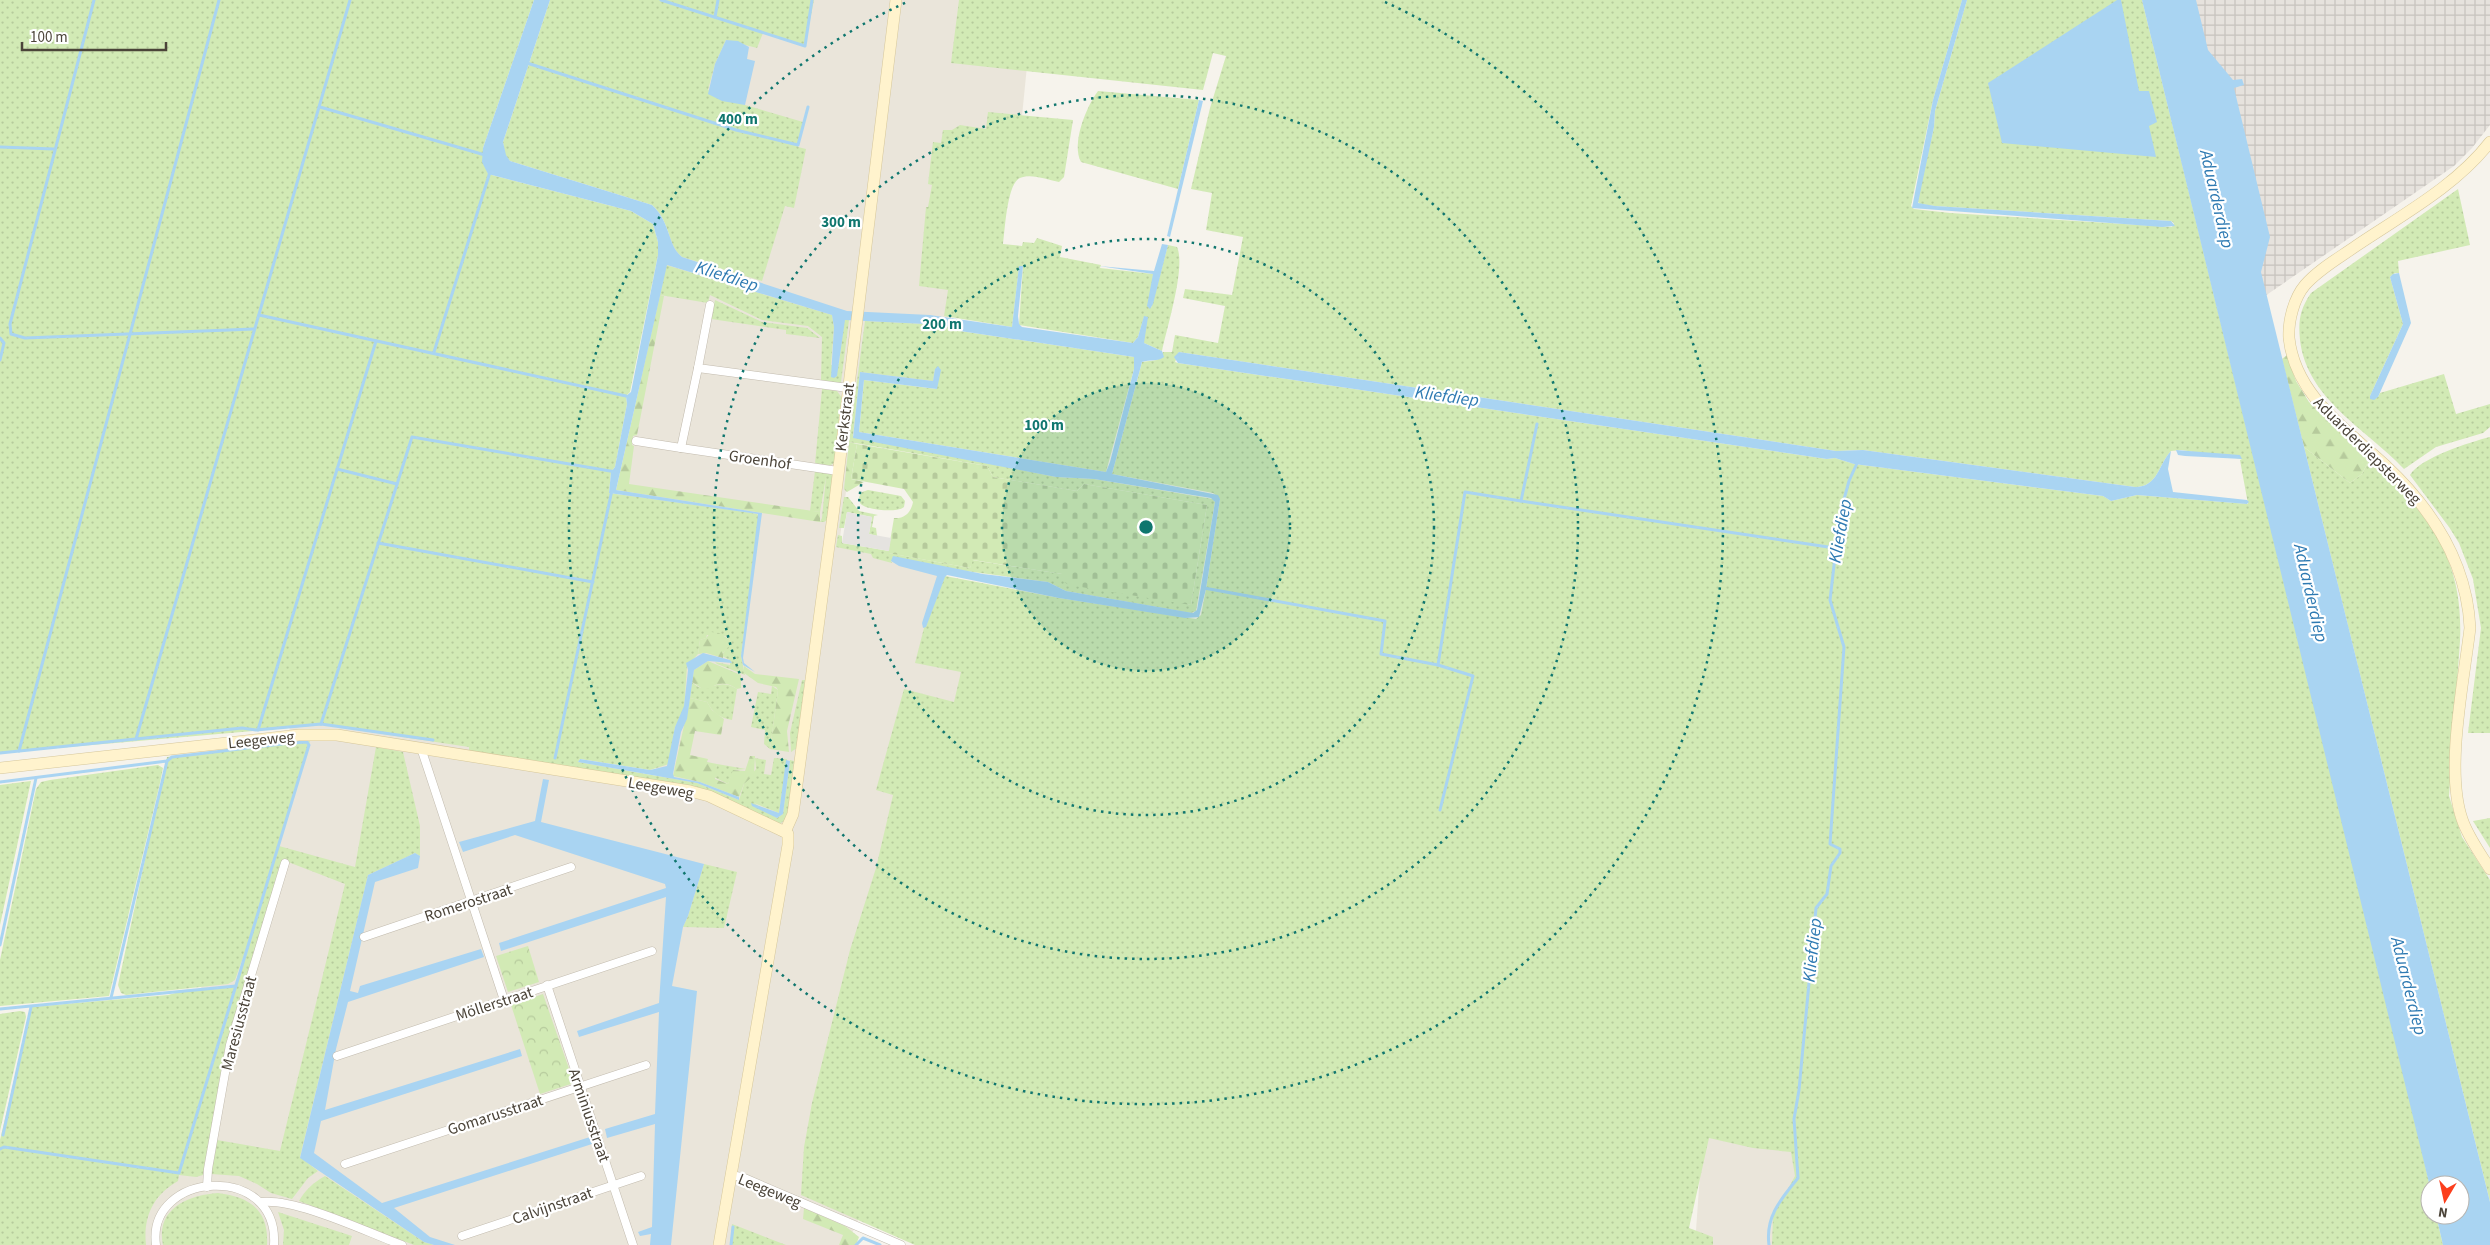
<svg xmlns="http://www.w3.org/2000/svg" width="2490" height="1245" viewBox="0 0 2490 1245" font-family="'Source Sans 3',sans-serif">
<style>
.residential{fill:#eae5da}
.industrial{fill:url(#industrial-grid)}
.grass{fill:url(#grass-dots);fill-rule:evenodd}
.forest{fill:url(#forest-firs)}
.cemetery{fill:url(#cemetery-stones)}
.park{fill:url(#park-crowns)}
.parking{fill:#e5e3e0}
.water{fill:#a9d4f2}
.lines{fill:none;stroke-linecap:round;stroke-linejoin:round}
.stream{stroke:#a9d4f2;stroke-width:3}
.street-casing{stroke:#c2bbae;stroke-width:9}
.secondary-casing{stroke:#d6c79b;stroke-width:12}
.street{stroke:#fff;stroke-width:8}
.secondary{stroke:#fff3cd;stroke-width:11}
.ring{fill:none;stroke:#0f766e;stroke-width:2.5;stroke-dasharray:2.5 5}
.labels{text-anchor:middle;stroke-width:4.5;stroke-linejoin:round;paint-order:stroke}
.street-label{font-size:16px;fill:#4b4439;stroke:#fff}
.water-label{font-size:18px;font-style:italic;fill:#2e7ab2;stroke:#fff}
.centre{fill:#0f766e;stroke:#fff;stroke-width:2.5}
.ring-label{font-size:15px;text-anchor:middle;font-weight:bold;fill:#0f766e;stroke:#fff;stroke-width:4.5;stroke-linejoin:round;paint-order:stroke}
</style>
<defs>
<pattern id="industrial-grid" width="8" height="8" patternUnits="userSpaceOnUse" patternTransform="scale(1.25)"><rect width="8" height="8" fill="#e6e2dd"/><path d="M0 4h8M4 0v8" fill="none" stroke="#c7c3be"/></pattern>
<pattern id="grass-dots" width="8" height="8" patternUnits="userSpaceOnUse" patternTransform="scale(1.25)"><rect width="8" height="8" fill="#d2eab5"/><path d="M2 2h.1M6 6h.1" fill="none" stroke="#b6ca9c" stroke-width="1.8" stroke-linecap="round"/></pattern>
<pattern id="forest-firs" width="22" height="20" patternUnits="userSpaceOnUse" patternTransform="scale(1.25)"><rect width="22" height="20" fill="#d2eab5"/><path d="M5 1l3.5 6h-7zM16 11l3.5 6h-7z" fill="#b6ca9c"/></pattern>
<pattern id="cemetery-stones" width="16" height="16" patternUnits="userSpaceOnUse" patternTransform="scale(1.25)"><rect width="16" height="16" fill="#d2eab5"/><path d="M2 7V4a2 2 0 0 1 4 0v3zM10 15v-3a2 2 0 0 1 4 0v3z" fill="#b6ca9c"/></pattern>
<pattern id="park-crowns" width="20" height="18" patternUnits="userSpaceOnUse" patternTransform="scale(1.25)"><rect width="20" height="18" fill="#d2eab5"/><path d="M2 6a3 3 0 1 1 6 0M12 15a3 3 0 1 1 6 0" fill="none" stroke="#b6ca9c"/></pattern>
</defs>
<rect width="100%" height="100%" fill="#f6f3ec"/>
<g class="residential">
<path d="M725 0H964L1027 66 1020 136 952 288 937 385 861 377 839 545 939 569 966 668 954 709 902 790 860 1215 847 1245H120L228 903 298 705 657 777 622 488 661 267Z"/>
<path d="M1703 1130 1801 1143 1788 1245H1695Z"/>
</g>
<path class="industrial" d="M2156 0H2490V125L2472 148 2454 166 2265 296Z"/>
<g class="grass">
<path d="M0 0H534L483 148 488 174 631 211 653 224 658 242V255L630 392 626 396 627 404 615 467 611 472 609 493 739 511 757 514 759 516 741 656 745 675 717 664 715 662 730 665V660L722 656 730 640 725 636 707 635 706 638 700 640 698 654 687 666 684 710 675 727 669 764 650 770 580 759 578 762 697 783 739 800 744 784 756 769 755 758 766 760 764 774 771 775 774 758 787 759 779 813 754 803 777 818 783 814 790 760 794 761 787 819 779 824 735 804 469 751V747L323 725 0 753Z"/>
<path d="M550 0H814L805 46 763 33 757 48 726 40 715 64 708 90 745 105 803 122 798 147 806 149 794 208 785 206 762 281 682 257C667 245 671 222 652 205L510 161 505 155 503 142Z"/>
<path d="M959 0H1962L1933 100 1911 206 1914 209 1950 213 2172 227 2174 223 2171 221 1935 206 1920 204 1917 201 1934 127 1935 111 1967 0H2142L2413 1111 2430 1187V1215H2436L2443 1245H1772L1773 1216 1795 1176 1791 1152 1753 1148 1709 1138 1689 1228 1713 1237V1245H915L801 1195 804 1147 812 1103 850 950 876 868 893 795 876 790 904 689 954 702 961 672 915 663 924 628 945 576 1059 598 1196 619 1201 615 1206 589 1220 499 1213 493 1112 474 1142 362 1157 360 1163 352H1172L1175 335 1218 343 1225 306 1183 298 1185 289 1232 295 1243 237 1206 230 1212 193 1191 189 1210 108 1226 56 1213 53 1203 90 951 63ZM1179 352 1836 451 1863 450 2135 487C2158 487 2158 465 2171 451L2181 450 2242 459 2240 460 2248 504 2137 495 2111 501 2103 496 1854 464 1835 458 1827 459 1178 363 1175 362Z"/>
<path d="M1098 91 1199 100 1178 189 1081 162C1071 144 1086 107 1098 91Z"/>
<path d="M988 112 1073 120 1064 177 1059 182C1048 180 1031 173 1020 178 1007 183 1005 230 1003 244L1022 246 1023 242 1034 243 1037 238 1062 246 1060 257 1101 265 1100 268 1153 274 1151 308 1168 245 1177 247C1186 267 1167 327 1162 351L1144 343V317L1138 337 1133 343 1019 325 1023 266 1019 267 1012 327 944 316 948 290 919 286 926 207H928L932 185 928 184 933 142 941 143 943 130H952L960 125 986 129Z"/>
<path d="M2458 189 2470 245 2398 261 2399 273H2395L2390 277 2403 324 2370 396 2378 397 2380 393 2444 374 2456 414 2490 404V427L2483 433 2436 447 2404 469C2367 429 2307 400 2300 340 2298 321 2300 309 2311 293Z"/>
<path d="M666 265 832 315 834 327 831 365 839 364 844 320H849L841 382 839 384 821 381 822 337 808 326 762 320 710 295 708 303 660 295Z"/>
<path d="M715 300 762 322 807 328 820 338 786 334V330L711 319Z"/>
<path d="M865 321 945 325 960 331 1134 357V369L1106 472 859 432 864 380 937 389 935 369 933 381 860 372 853 436 1056 477 1094 479 1213 499 1215 502 1196 611 1191 613 1066 591 1048 582 891 561 892 563 873 558 871 554 836 547 838 535 842 536V543L889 551V553L970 568 972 560 1062 574 1191 605 1207 505 1084 484 1077 491 993 477 987 466 849 442Z"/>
<path d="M822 389 837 391 842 398 834 463 829 466 815 464Z"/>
<path d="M2490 437V733H2468L2481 628 2473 579 2459 543 2449 527 2410 475C2420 458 2470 442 2490 437Z"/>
<path d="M2304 447 2350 483 2362 474 2369 460C2428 513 2464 557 2460 641L2449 796 2462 837 2490 880V1202Z"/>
<path d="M815 471 831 474 833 477 827 520 824 522H820L822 518 826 477 820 512 810 511Z"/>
<path d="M868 490 901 496 905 501 904 507C898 513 869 510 862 505 859 503 860 501 859 497L862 492Z"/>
<path d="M844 497H848L859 511 878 515 874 516 872 527 876 528 877 536 869 534 872 517 847 512 844 528H839Z"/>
<path d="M802 680H805L797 748 791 752 790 733Z"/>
<path d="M692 682C707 698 716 675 737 689L732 720C720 718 713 713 707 702L690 698Z"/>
<path d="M772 686 778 690 770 749 764 744 765 730 751 727 758 692 771 694Z"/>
<path d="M310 741 279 846 355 867 376 747 403 752 420 826V856L415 853 368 875 300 1157 318 1171 308 1178 292 1199 271 1193 257 1184 239 1176 211 1174 217 1140 280 1151 345 884 283 860 227 1041 203 1175 196 1177 179 1175 178 1181C153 1195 143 1217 146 1245H0V1140L31 1007 168 995 187 990 236 985 245 952 235 980 228 984 126 995 121 993 118 985 167 757Z"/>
<path d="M717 764 746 769 734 770 728 784 714 777Z"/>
<path d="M158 765 163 768 160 783 109 996 0 1006V960L36 789 41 782 50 780Z"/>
<path d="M31 781 0 925V785Z"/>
<path d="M2490 818V848L2473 821Z"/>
<path d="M704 864 737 872 724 928 683 927 688 916Z"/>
<path d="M20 1011 25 1012 26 1017 0 1131V1014Z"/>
<path d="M325 1176 424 1242 434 1245H414L299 1201C306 1189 313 1183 325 1176Z"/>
<path d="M218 1193C250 1197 269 1210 267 1245H163C155 1209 188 1195 218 1193Z"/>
<path d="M278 1212 352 1236 349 1245H283L284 1230Z"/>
<path d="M732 1224 786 1245H730Z"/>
</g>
<g class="forest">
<path d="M660 295 664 296 637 435 633 436 632 445 634 446 629 484 820 512V522L616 490Z"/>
<path d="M2287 355 2296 381 2309 402 2369 460 2362 474 2350 483 2304 447 2282 359Z"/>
<path d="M849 442 857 444 851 479 864 482 847 492 844 489Z"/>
<path d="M711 632 719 633 730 640 729 646 723 653V658L706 653 698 654 700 640 706 638Z"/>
<path d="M708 661 741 675V688L737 689C727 682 719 682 708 689L701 688 692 682 694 670Z"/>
<path d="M744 666 755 674 799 679 787 731 789 752 770 749 778 690 776 687 758 683 744 673Z"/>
<path d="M690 698 707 702 712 710 724 719 721 735 695 731 690 755 708 759 707 762 717 764 715 779 728 784 733 770 745 771 750 756H755L754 775 744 784 739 797 700 782 673 776Z"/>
<path d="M804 1208 845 1226 859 1237 856 1245H839L843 1235 803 1219Z"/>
</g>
<path class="cemetery" d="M857 444 987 466 993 477 1077 491 1084 484 1207 505 1191 605 1069 585 1064 582 1062 574 973 560 970 568 888 553 894 518C905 519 911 512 913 502L904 489 851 479Z"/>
<g class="park">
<path d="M528 946 539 982 508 992 496 956Z"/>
<path d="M543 994 574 1083 540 1094 511 1005Z"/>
</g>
<path class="parking" d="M847 512 872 517 869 534 891 538 889 551 842 543Z"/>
<g class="water">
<path d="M534 0H550L503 142 506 155 510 161 652 205C671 222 667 245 682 257L847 311 930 315 1012 327 1019 266H1023L1018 316 1019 324 1022 327 1133 343 1138 337 1144 316 1148 317 1144 343 1162 351 1164 357C1158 362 1149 359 1142 362L1112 474 1218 495 1220 499 1206 589 1199 617 1185 618 1059 598 947 575 945 577 926 627 923 628 922 623 937 576 899 566 891 561 893 556 983 574 1048 582 1066 591 1193 613 1197 610 1215 502 1211 498 1094 479 1056 477 853 438 860 372 933 381 935 369 938 366 941 370 937 389 864 380 859 432 1106 472 1110 462 1134 369V357L960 331 945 325 845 320 837 376 834 378 831 377 834 327 832 315 667 265 616 490 762 513 743 658 744 663 755 672 743 665 741 656 758 514 609 493 611 472 615 467 627 404 626 396 631 392 658 255V242L653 224 631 211 488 174 482 162 483 148Z"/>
<path d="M1962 0H1967L1935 111 1934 127 1918 203 1935 206 2171 221 2175 226 2162 227 1912 208 1933 100Z"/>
<path d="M2117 0H2121L2139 91H2149L2157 122 2149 126 2156 157 2002 143 1988 83Z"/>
<path d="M2142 0H2196L2208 50 2233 80 2242 79 2244 85 2234 88 2270 237 2261 272 2490 1202V1245H2443L2436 1215H2460V1185L2430 1187Z"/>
<path d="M726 40 738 41 749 47 747 59 755 61 745 105 722 101 708 94 715 64Z"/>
<path d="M1199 100 1203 101 1170 237 1167 236Z"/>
<path d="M1162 244 1168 245 1153 304 1150 309 1147 306 1153 274 1099 266 1154 271Z"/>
<path d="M2399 273 2411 323 2378 397 2374 400 2370 399V396L2403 324 2390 277 2393 274Z"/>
<path d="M1179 352 1836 451 1863 450 2135 487C2158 487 2158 465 2171 451L2168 469 2173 492 2247 500 2249 502 2247 504 2137 495 2111 501 2103 496 1854 464 1835 458 1827 459 1178 363 1174 357Z"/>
<path d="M2176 450 2240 455 2242 459 2185 456 2178 455Z"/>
<path d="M703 653 730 660 732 663 708 661 694 670 687 719 681 732 673 774 674 777 700 782 739 797V800L697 783 578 762 580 759 650 770 667 766 675 727 684 706 688 670 686 663Z"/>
<path d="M786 760 790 761 783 814 777 818 752 806 751 803 779 813Z"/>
<path d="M543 779 549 780 541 822 704 864 688 916 683 927 672 986 697 991 671 1245H650L651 1234 640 1236 638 1232 652 1227 655 1124 607 1138 605 1129 655 1114 659 1012 579 1037 577 1031 659 1003 666 897 501 951 499 943 666 888 665 884 515 835 463 852 459 842 535 821Z"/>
<path d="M415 853 420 856 418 868 375 882 350 991 358 993 360 986 481 949 484 957 348 1002 336 1049 325 1110 520 1049 522 1056 321 1121 314 1153 382 1203 590 1137 592 1144 394 1208 430 1237 455 1245H434L424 1242 300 1158 368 875Z"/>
</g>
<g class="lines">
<g class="stream">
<path d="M94 0 10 324 11 334 25 338 254 329"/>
<path d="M661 0 805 46 812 0"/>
<path d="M715 17 718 0"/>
<path d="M527 63 736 130 798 145 808 107"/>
<path d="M320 107 485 155"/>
<path d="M0 147 54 149"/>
<path d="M259 315 626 396"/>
<path d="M0 338 4 343 0 360"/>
<path d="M434 352 490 172"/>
<path d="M337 469 397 484"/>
<path d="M1521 501 1835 548"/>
<path d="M378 543 593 582"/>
<path d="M1204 588 1385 621 1381 654 1438 665 1473 676 1440 810"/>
<path d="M1438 665 1465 492 1521 501 1537 424"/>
<path d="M321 724 412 437 616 472"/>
<path d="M258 730 376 341"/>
<path d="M136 739 350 0"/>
<path d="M19 751 219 0"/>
<path d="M0 753 242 728 256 730 321 724 433 740"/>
<path d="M555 758 612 490"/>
<path d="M0 782 167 761 172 757 290 743 307 742 309 745 179 1173 4 1147 0 1149"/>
<path d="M0 945 36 778"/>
<path d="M111 998 167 761"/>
<path d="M0 1009 236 986"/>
<path d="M3 1135 31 1007"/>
<path d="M731 1245 733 1227"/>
<path d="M856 1245 863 1238 880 1245"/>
<path d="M1769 1245C1765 1216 1782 1198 1798 1178L1794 1119 1799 1090 1816 908 1827 894 1831 866 1840 853V849L1830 844 1844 647 1830 600 1840 514 1849 481 1858 461"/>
</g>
<defs>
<g id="street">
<path d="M710 305 698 368 848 388"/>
<path d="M698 368 681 448 838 471"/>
<path d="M636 441 681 448"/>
<path d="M421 748 504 1000"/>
<path d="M364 937 571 867"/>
<path d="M547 985 633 1245"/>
<path d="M337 1056 652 951"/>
<path d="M345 1164 646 1065"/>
<path d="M730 1175 742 1177 901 1245"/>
<path d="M207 1187 208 1169 230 1045 285 863"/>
<path d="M262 1202C299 1199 366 1232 402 1245"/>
<path d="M462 1236 641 1176"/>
<path d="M156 1245C146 1171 279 1161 274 1245"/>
</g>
<g id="secondary">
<path d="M2490 142C2456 186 2402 215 2356 246 2339 258 2319 269 2305 285 2294 298 2288 321 2289 338 2295 395 2346 429 2385 465 2431 508 2467 563 2470 628 2464 680 2445 770 2462 819 2468 837 2480 853 2490 869"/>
<path d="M0 768 299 735H337L690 791 709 796 785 832 788 834V845L719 1245"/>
<path d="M785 832 793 814 834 508 896 0"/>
</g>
</defs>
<use href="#street" class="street-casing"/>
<use href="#secondary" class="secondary-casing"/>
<use href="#street" class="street"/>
<use href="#secondary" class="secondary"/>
</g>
<circle cx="1146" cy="527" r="144" fill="#0f766e" fill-opacity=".12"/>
<g class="ring">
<circle cx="1146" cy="527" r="144"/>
<circle cx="1146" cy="527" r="288"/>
<circle cx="1146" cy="527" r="432"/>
<path d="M1385 2A577 577 0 1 1 907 2"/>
</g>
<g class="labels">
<g class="street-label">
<text transform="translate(844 417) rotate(-83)" y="6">Kerkstraat</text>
<text transform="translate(2368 450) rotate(45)" y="6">Aduarderdiepsterweg</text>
<text transform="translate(760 459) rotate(8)" y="6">Groenhof</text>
<text transform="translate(261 739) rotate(-6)" y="6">Leegeweg</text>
<text transform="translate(661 787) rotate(10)" y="6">Leegeweg</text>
<text transform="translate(468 902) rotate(-18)" y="6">Romerostraat</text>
<text transform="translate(494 1003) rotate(-18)" y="6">Möllerstraat</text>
<text transform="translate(238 1023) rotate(-75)" y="6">Maresiusstraat</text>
<text transform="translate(495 1114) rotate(-18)" y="6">Gomarusstraat</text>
<text transform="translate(590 1115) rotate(71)" y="6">Arminiusstraat</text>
<text transform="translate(770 1190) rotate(22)" y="6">Leegeweg</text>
<text transform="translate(552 1205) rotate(-19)" y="6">Calvijnstraat</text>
</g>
<g class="water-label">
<text transform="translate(2217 199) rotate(77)" y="6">Aduarderdiep</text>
<text transform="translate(727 276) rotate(18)" y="6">Kliefdiep</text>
<text transform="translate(1447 396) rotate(8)" y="6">Kliefdiep</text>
<text transform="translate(1840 531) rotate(-80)" y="6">Kliefdiep</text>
<text transform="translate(2311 593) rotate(77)" y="6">Aduarderdiep</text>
<text transform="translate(1812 950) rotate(-84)" y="6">Kliefdiep</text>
<text transform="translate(2409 986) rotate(76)" y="6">Aduarderdiep</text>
</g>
</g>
<circle cx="1146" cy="527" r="8" class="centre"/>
<g class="ring-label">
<text x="738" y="124">400 m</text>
<text x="841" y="227">300 m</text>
<text x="942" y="329">200 m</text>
<text x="1044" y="430">100 m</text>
</g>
<g transform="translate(2445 1200) rotate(189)"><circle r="24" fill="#ffffff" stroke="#b7b4b0"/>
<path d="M0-4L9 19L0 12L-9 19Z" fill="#fc3f1d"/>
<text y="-8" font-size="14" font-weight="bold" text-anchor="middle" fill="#4b4439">N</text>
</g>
<path d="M22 42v8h144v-8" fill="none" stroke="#4b4439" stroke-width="2.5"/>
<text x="30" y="42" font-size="15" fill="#4b4439" stroke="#ffffff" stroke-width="4" paint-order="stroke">100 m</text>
</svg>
